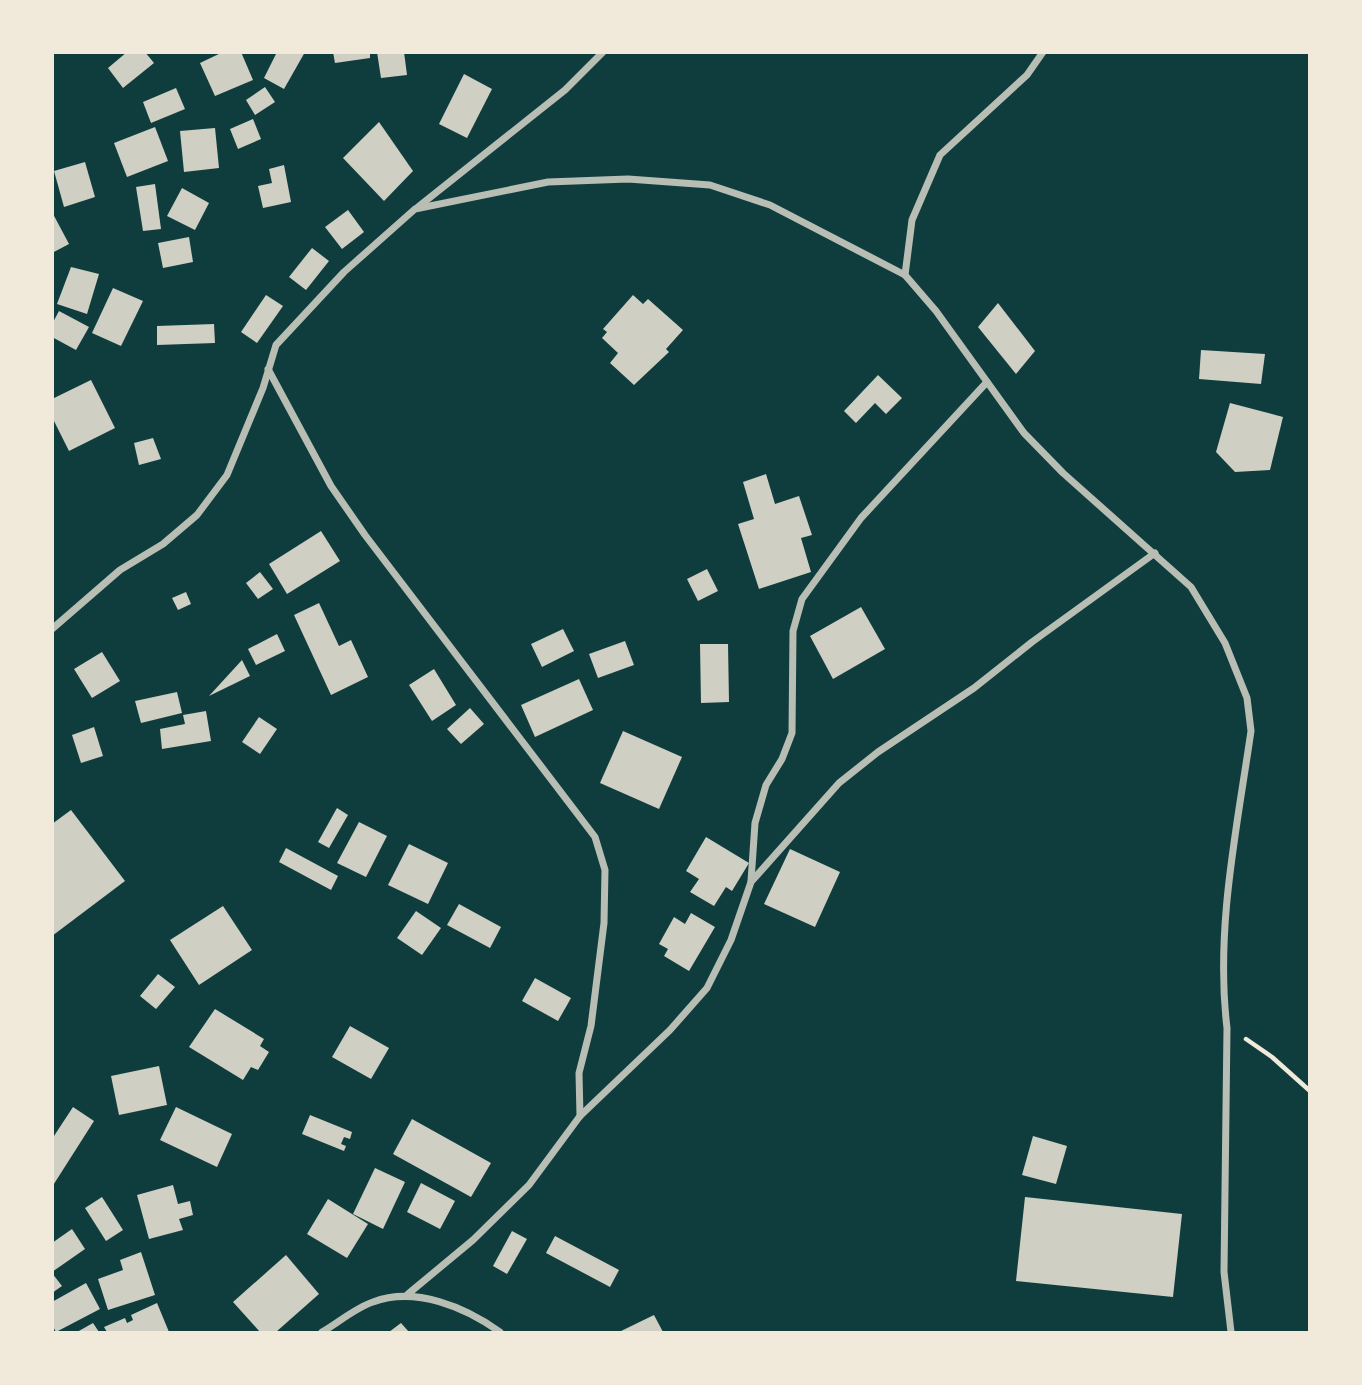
<svg xmlns="http://www.w3.org/2000/svg" width="1362" height="1385" viewBox="0 0 1362 1385" font-family="'Playfair Display',serif">
<style>
.building{fill:#cfcfc3}
.lines{fill:none;stroke-linecap:round;stroke-linejoin:round}
.path{stroke:#f1e9da;stroke-width:4.5}
.minor{stroke:#b8beb3;stroke-width:7}
</style>
<rect width="100%" height="100%" fill="#0f3d3e"/>
<g class="building">
<path d="M127 52H145L154 63 123 88 108 68Z"/>
<path d="M223 52H241L253 80 215 96 200 63Z"/>
<path d="M277 52H305L284 89 264 78Z"/>
<path d="M333 52H370V58L335 63Z"/>
<path d="M377 52H404L407 75 381 78Z"/>
<path d="M464 74 492 89 467 138 439 124Z"/>
<path d="M265 87 275 102 255 115 246 100Z"/>
<path d="M176 88 185 109 151 123 143 102Z"/>
<path d="M253 119 261 139 238 149 230 129Z"/>
<path d="M379 122 413 171 384 201 343 158Z"/>
<path d="M155 127 168 161 127 177 114 143Z"/>
<path d="M215 128 219 168 184 172 180 131Z"/>
<path d="M85 162 95 197 64 207 54 171Z"/>
<path d="M284 165 291 202 263 208 258 186 272 183 269 169Z"/>
<path d="M155 184 161 229 143 231 136 187Z"/>
<path d="M182 188 209 203 195 230 167 216Z"/>
<path d="M348 210 364 232 342 249 325 227Z"/>
<path d="M52 212 69 244 52 253Z"/>
<path d="M189 237 193 262 163 268 158 243Z"/>
<path d="M312 248 329 261 306 290 289 277Z"/>
<path d="M71 267 99 274 87 314 57 304Z"/>
<path d="M113 288 143 301 121 346 92 333Z"/>
<path d="M266 295 283 306 257 343 241 332Z"/>
<path d="M633 295 643 304 648 299 683 330 666 349 669 352 634 385 610 363 618 353 602 338 607 332 603 329Z"/>
<path d="M998 303 1035 351 1016 374 978 327Z"/>
<path d="M59 311 89 327 76 350 52 337V324Z"/>
<path d="M214 324 215 343 157 345V326Z"/>
<path d="M1201 350 1265 354 1261 384 1199 379Z"/>
<path d="M878 375 902 398 886 414 875 403 856 423 844 411Z"/>
<path d="M91 380 115 428 69 451 52 417V399Z"/>
<path d="M1230 403 1283 417 1270 470 1235 472 1216 452Z"/>
<path d="M153 438 161 459 139 465 134 443Z"/>
<path d="M766 474 775 504 799 496 812 535 801 538 811 572 759 589 738 524 754 519 743 482Z"/>
<path d="M321 531 340 561 287 594 269 564Z"/>
<path d="M707 569 718 591 698 601 687 579Z"/>
<path d="M260 572 273 589 258 599 246 583Z"/>
<path d="M186 592 191 604 178 610 172 598Z"/>
<path d="M319 603 339 646 351 640 368 677 331 695 294 615Z"/>
<path d="M861 607 885 649 833 679 810 636Z"/>
<path d="M563 629 574 651 542 667 531 644Z"/>
<path d="M277 634 285 651 256 665 248 649Z"/>
<path d="M625 641 634 665 598 678 589 654Z"/>
<path d="M700 644H728L729 702 701 703Z"/>
<path d="M102 652 120 681 92 698 74 669Z"/>
<path d="M242 660 250 676 209 696Z"/>
<path d="M434 669 456 705 432 721 409 685Z"/>
<path d="M579 679 593 710 535 737 521 705Z"/>
<path d="M177 692 182 713 141 723 135 701Z"/>
<path d="M470 708 484 724 461 744 447 729Z"/>
<path d="M206 711 211 741 162 749 160 729 185 724 183 715Z"/>
<path d="M259 717 277 729 260 754 242 742Z"/>
<path d="M94 727 103 756 81 763 72 735Z"/>
<path d="M623 731 682 757 659 809 600 783Z"/>
<path d="M337 808 348 815 329 848 318 842Z"/>
<path d="M71 810 125 881 52 936V824Z"/>
<path d="M359 822 387 836 366 877 337 863Z"/>
<path d="M706 837 749 863 732 891 726 887 714 906 690 892 699 879 686 871Z"/>
<path d="M409 844 448 863 428 904 388 885Z"/>
<path d="M286 848 338 876 331 890 279 862Z"/>
<path d="M790 849 840 872 815 927 764 904Z"/>
<path d="M459 904 501 927 490 948 447 925Z"/>
<path d="M223 906 252 950 199 985 170 940Z"/>
<path d="M416 911 441 928 422 955 397 938Z"/>
<path d="M691 913 715 927 689 971 664 956 668 949 659 944 674 917 685 924Z"/>
<path d="M158 974 175 987 156 1009 140 996Z"/>
<path d="M535 978 571 998 558 1021 522 1001Z"/>
<path d="M215 1009 264 1039 260 1046 269 1052 258 1070 251 1067 243 1080 189 1047Z"/>
<path d="M350 1026 389 1048 371 1079 332 1057Z"/>
<path d="M159 1066 167 1105 119 1115 111 1076Z"/>
<path d="M73 1107 94 1121 52 1187V1139Z"/>
<path d="M176 1107 232 1134 217 1167 160 1140Z"/>
<path d="M310 1115 352 1132 350 1139 344 1137 341 1144 346 1146 344 1151 302 1134Z"/>
<path d="M412 1119 491 1163 471 1197 393 1154Z"/>
<path d="M1033 1136 1067 1146 1056 1184 1022 1175Z"/>
<path d="M375 1168 405 1182 383 1229 353 1214Z"/>
<path d="M421 1183 455 1201 440 1229 407 1212Z"/>
<path d="M173 1185 178 1204 190 1201 193 1215 179 1219 183 1230 149 1239 137 1195Z"/>
<path d="M102 1197 123 1230 106 1241 85 1208Z"/>
<path d="M1025 1197 1182 1214 1173 1297 1016 1281Z"/>
<path d="M328 1199 368 1224 347 1258 307 1234Z"/>
<path d="M72 1229 85 1249 52 1272V1243Z"/>
<path d="M512 1231 527 1239 507 1274 493 1266Z"/>
<path d="M555 1236 619 1270 610 1287 546 1253Z"/>
<path d="M141 1252 155 1295 108 1310 98 1279 123 1270 120 1260Z"/>
<path d="M286 1255 319 1294 276 1332H260L233 1302Z"/>
<path d="M52 1273 62 1286 52 1293Z"/>
<path d="M86 1283 100 1309 56 1332 52 1325V1302Z"/>
<path d="M157 1303 169 1332H107L104 1327 125 1318 127 1323 133 1320 131 1315Z"/>
<path d="M654 1315 663 1332H619Z"/>
<path d="M93 1323 99 1332H77Z"/>
<path d="M401 1323 409 1332H389Z"/>
</g>
<g class="lines">
<path class="path" d="M1246 1039 1272 1057 1310 1091"/>
<g class="minor">
<path d="M1043 52 1027 75 940 155 912 220 905 275 936 311 1024 433 1063 473 1191 587 1225 643 1247 698 1251 731C1237 828 1215 929 1227 1028L1224 1272 1231 1332"/>
<path d="M418 207 565 90 603 52"/>
<path d="M268 369 331 486 365 535 595 837 605 870 604 923 591 1026 579 1073 580 1116"/>
<path d="M52 629 120 570 163 544 197 515 227 475 263 388 276 345 344 272 415 209 548 182 628 179 710 185 770 205 905 275"/>
<path d="M751 881 755 823 766 785 782 759 792 733 793 631 802 599 861 518 987 382"/>
<path d="M408 1294 473 1240 529 1185 580 1116 670 1030 707 988 731 940 751 882 839 783 878 752 974 688 1032 642 1155 553"/>
<path d="M322 1332C338 1323 355 1308 373 1302 415 1286 465 1307 500 1332"/>
</g>
</g>
<rect width="1362" height="1385" fill="none" stroke="#f1e9da" stroke-width="108"/>
</svg>
